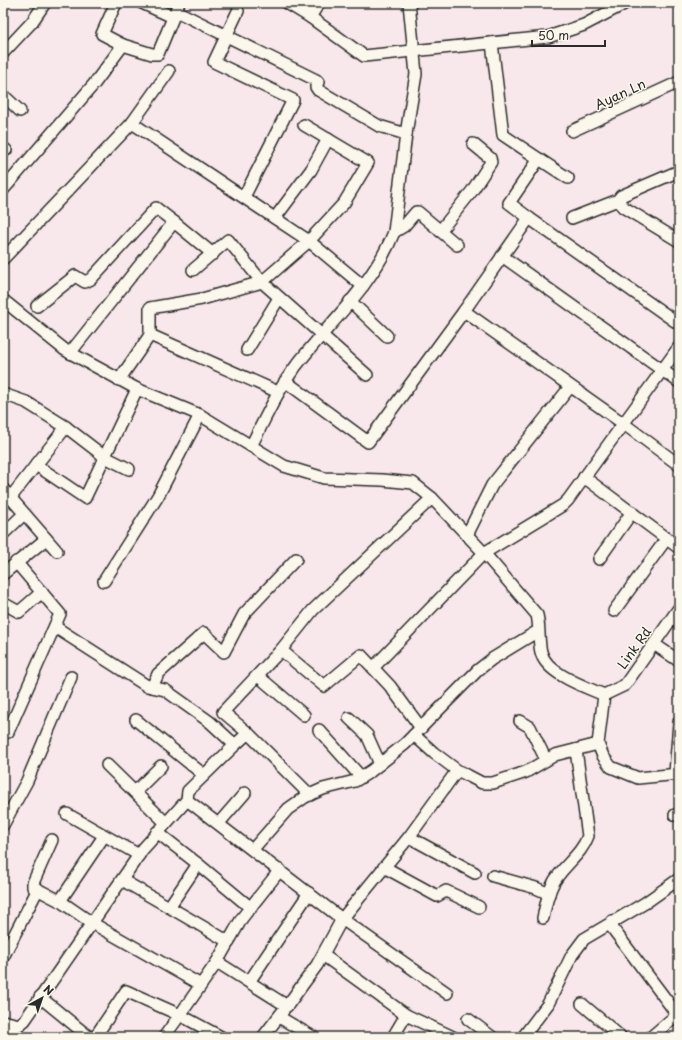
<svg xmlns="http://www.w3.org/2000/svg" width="682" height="1040" viewBox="0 0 682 1040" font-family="'Playpen Sans',sans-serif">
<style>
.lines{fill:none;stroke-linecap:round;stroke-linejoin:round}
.minor-casing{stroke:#2b2b2b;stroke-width:14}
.minor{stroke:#fbf7ec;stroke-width:11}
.labels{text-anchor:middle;stroke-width:3;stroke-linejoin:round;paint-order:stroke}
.street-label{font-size:13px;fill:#2b2b2b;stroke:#fbf7ec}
</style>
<rect width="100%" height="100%" fill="#f9e8eb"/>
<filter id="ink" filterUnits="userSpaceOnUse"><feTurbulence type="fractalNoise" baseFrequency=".025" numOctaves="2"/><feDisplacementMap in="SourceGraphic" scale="8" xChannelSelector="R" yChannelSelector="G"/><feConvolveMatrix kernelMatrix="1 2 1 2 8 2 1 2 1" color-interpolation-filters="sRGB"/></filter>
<g filter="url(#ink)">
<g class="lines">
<defs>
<g id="minor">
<path d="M116 3 102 34 123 45"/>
<path d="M142 3 173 17"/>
<path d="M287 3 310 17 364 56 548 37 584 25 626 3"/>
<path d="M176 11 316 80 318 82 316 87 318 90 379 126 406 134"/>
<path d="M238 11 214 62 293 100 244 197"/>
<path d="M310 17 319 3"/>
<path d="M492 43 503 135 539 159"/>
<path d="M3 53 32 22 45 3"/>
<path d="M3 95 20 111"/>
<path d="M132 123 309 241 363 286"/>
<path d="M572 131 679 82"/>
<path d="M3 148 6 150"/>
<path d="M3 190 94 84 123 45 152 54H158L179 3"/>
<path d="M618 200 623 207 679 241"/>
<path d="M275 218 311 170 328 139"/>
<path d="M529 218 509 203 539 159 568 178"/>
<path d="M572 218 618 200 621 196 679 171"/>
<path d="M440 231 472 191 491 162 490 158 473 144"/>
<path d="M394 232 404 226 416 212H418L457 245"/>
<path d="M502 256 679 382"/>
<path d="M3 259 132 123 169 71"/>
<path d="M193 270 228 240 262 282 367 375"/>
<path d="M3 300 65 350 137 389 200 415 284 466 324 478 382 480 413 483 432 498 484 553 537 615C540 627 538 640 541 652 546 674 586 687 604 695L598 744 603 756 611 767 638 778 679 774"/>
<path d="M350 301 387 336"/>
<path d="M37 306 75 276 85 282 91 279 156 208 174 222"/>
<path d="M464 311 624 424 679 465"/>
<path d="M247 350 279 298"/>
<path d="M70 353 174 222 213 254"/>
<path d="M119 380 150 335"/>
<path d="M285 381 368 442 464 311 529 218 679 324"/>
<path d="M278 392 150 335V308L202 299 262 282 309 241 344 203 368 163 304 125"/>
<path d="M3 394 26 402 66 427"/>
<path d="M251 446C265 419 277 391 296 366 329 323 374 284 394 232L406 134 416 74 409 3"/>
<path d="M36 465 66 427 105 457 129 469"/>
<path d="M584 477 679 548"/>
<path d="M3 489 57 551"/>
<path d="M11 497 36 465 85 498 137 389"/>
<path d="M3 534 24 514"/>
<path d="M467 535 492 485 570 387"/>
<path d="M599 559 632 512"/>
<path d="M3 574 46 539"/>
<path d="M104 581 158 496 200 415"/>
<path d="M3 603 19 612 42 592"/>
<path d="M614 611 667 538"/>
<path d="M55 627 147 686 165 690 210 722 235 745 248 733 310 795"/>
<path d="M654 644 679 661"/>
<path d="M373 668 484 553 563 505 568 500 679 347"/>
<path d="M258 676 304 715"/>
<path d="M152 687 158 674 204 633 224 652 244 614 296 559"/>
<path d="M604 695 625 685 679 608"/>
<path d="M349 718 367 735 380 764"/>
<path d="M136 720 204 775"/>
<path d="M520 721 530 727 546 760"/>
<path d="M421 728 390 686 361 655 324 686 281 650 313 610 432 498"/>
<path d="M319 730 361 777"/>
<path d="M8 732 60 614 16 562"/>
<path d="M248 733 223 712 281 650"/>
<path d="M414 735 434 753 458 771"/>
<path d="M107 765 166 823"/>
<path d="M675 773 679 722"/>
<path d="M135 792 161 766"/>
<path d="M187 800 342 919 447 993"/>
<path d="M67 814 139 855"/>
<path d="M675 815 679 816"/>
<path d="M219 823 245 793"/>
<path d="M3 825 27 781 71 677"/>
<path d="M157 832 198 864 251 908"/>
<path d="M409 837 475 873"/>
<path d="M52 840 33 883V887L60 901 92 923 201 985"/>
<path d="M253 849 288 809 305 797 323 789 355 781 371 771 405 744 478 670 492 659 538 631"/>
<path d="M198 864 169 907 229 942"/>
<path d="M384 867 437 896 446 891 479 907"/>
<path d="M493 876 536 888 549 894"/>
<path d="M122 880 169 907"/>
<path d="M60 901 104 836"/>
<path d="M543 918C546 904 549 887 558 876 568 862 582 853 588 836L576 750"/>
<path d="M612 921 613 929 679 1017"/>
<path d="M323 955 406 1015 393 1037"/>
<path d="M3 957 38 889"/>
<path d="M217 962 287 1006 317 965 342 919 409 837 456 772H461L482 783H493L526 772 555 755 598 744"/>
<path d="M249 982 309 893"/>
<path d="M40 997 89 1037"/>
<path d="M582 1004 621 1037"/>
<path d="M406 1015 453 1037"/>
<path d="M279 1017 313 1037"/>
<path d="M468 1019 492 1037"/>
<path d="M3 1021 19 1025 25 1020 143 849 187 800 188 791 235 745"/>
<path d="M3 1027 20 1037"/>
<path d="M95 1037 126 991 180 1015 164 1037"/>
<path d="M221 1037 180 1015 217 962 242 918 280 870"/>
<path d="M263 1037 283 1011"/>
<path d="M523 1037 548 1004 572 955 584 939 645 903 679 879"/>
<path d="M651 1037 679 1013"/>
</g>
</defs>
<use href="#minor" class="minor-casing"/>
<use href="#minor" class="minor"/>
</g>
</g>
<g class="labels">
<g class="street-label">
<text transform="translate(620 94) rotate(-25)" y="5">Ayan Ln</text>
<text transform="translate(634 648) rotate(-55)" y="5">Link Rd</text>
</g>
</g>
<rect width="682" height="1040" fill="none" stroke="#fbf7ec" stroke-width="16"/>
<rect x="8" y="8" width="666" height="1024" fill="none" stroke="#2b2b2b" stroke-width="1.5" filter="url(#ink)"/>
<g transform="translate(42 998) rotate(40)" stroke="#fbf7ec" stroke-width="3" paint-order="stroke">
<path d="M0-3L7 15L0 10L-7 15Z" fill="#2b2b2b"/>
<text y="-6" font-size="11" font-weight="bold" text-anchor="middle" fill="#2b2b2b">N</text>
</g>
<path d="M532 40v6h73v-6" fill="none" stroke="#2b2b2b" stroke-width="2"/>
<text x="538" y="40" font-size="12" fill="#2b2b2b" stroke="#fbf7ec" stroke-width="3" paint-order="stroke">50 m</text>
</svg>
